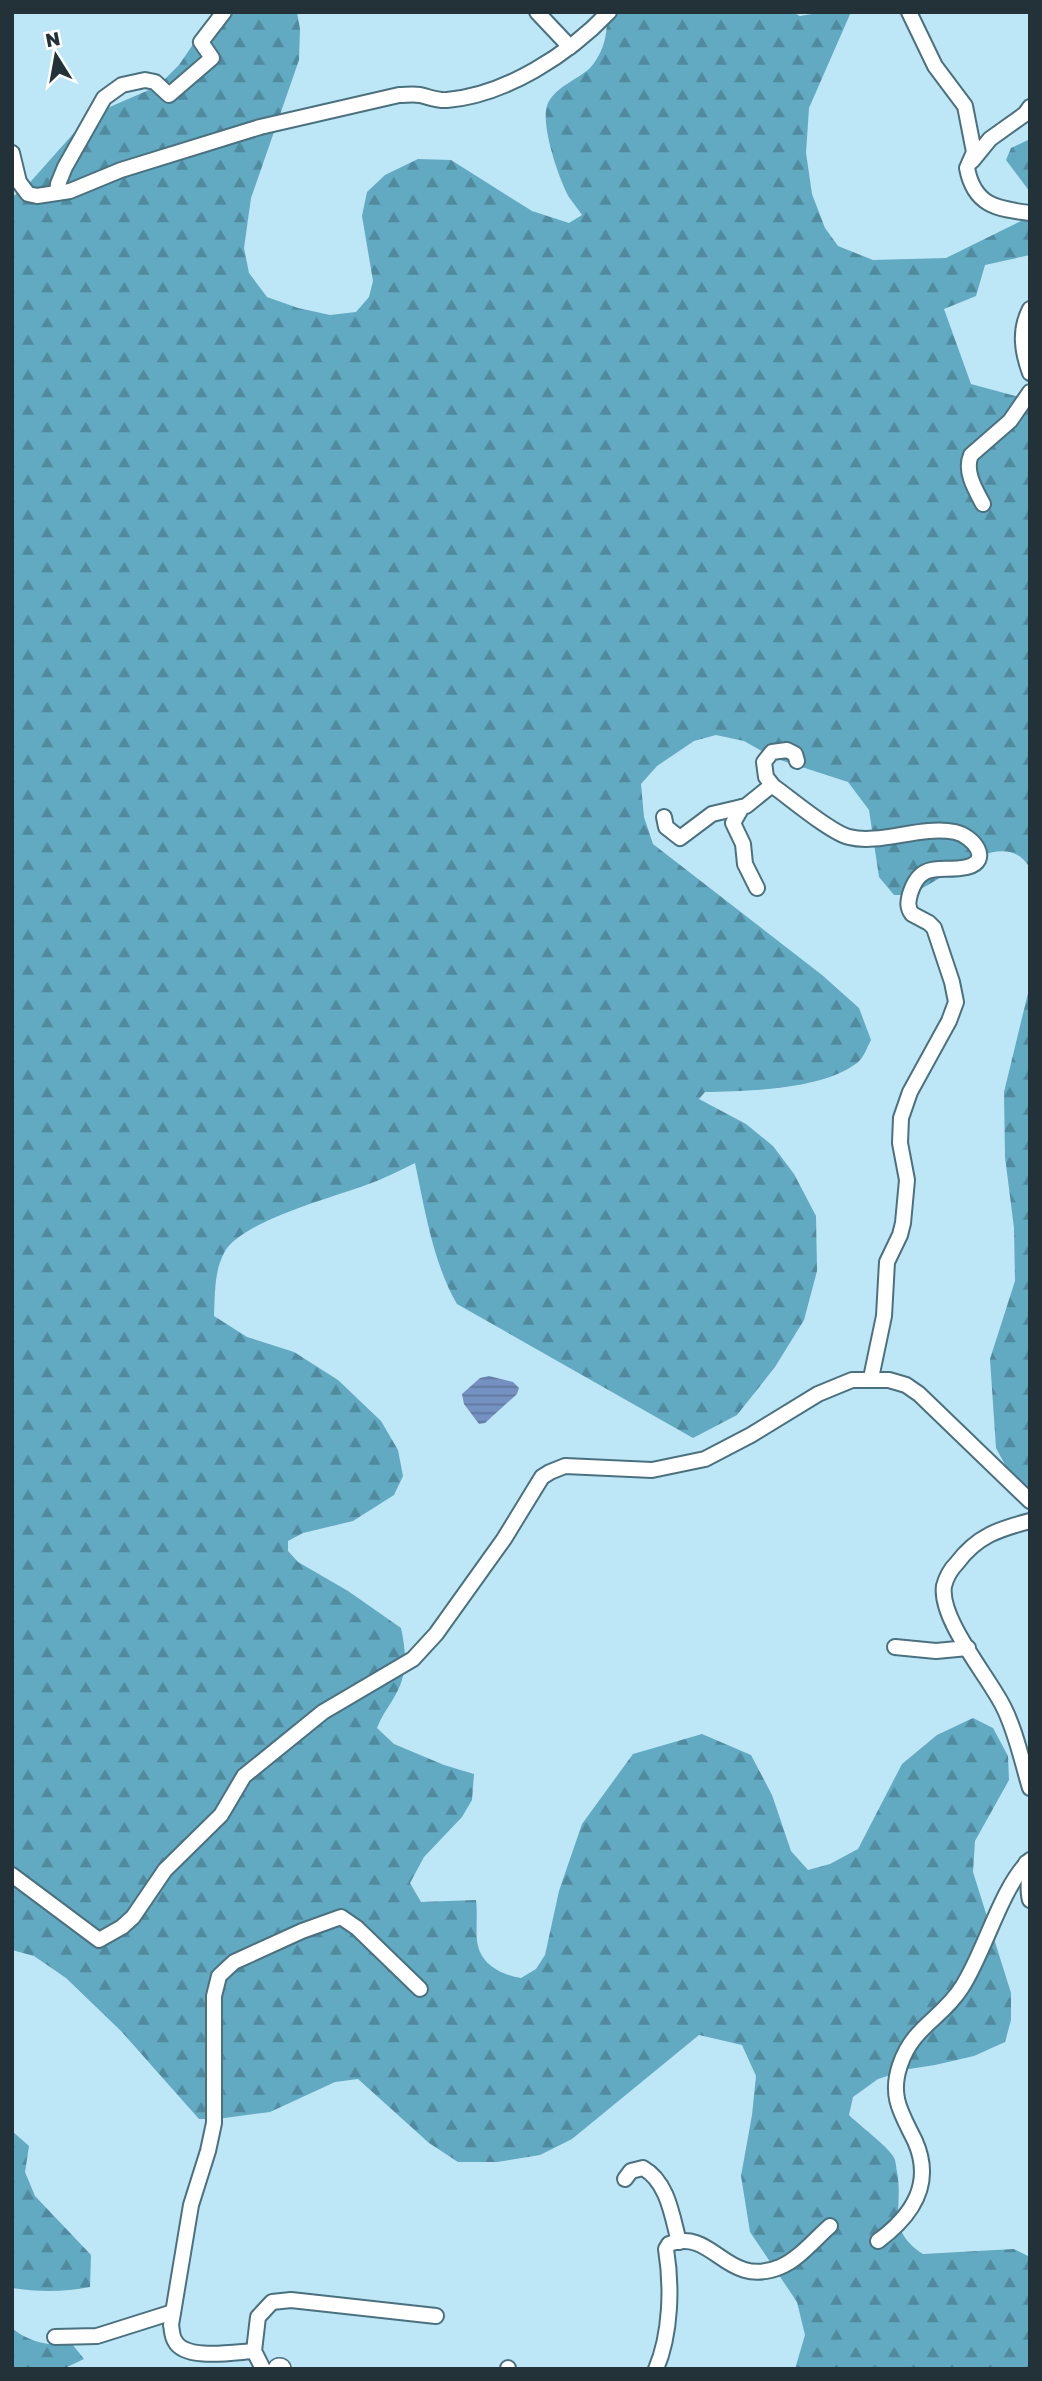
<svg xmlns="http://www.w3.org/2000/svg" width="1042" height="2381" viewBox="0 0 1042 2381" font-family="'Golos Text',sans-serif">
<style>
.forest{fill:url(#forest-firs)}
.water{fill:url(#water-rules)}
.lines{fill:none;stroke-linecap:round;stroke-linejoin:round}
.minor-casing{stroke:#4b717f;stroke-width:18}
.highway-casing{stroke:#4b717f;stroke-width:24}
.minor{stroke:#fff;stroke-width:14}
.highway{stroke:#fff;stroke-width:21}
</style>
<defs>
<pattern id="forest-firs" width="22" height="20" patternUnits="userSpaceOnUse" patternTransform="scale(1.75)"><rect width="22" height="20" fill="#62a9c2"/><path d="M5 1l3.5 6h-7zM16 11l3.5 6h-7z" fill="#508a9f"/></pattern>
<pattern id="water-rules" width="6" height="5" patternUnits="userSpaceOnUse" patternTransform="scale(1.75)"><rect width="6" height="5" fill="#7591c1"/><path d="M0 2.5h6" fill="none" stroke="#60779e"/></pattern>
</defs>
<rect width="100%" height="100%" fill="#bde6f6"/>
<g class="forest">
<path d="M215 12H297L300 29 299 60 251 198 244 248 249 273 267 297 298 308 330 315 356 312 369 297 373 281 362 216 367 192 385 175 418 159 451 160 532 211 569 223 582 215C578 209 573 203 569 197 559 179 539 122 548 103 557 86 577 80 590 68 603 54 610 31 605 12H792L800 16 824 12H851L809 108 806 153 812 194 825 228 838 246 873 260 946 258 1027 218 1030 220V255L985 265 976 296 944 309 971 384 1030 400V868C1005 824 944 879 915 892 909 895 901 895 894 895L879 877 869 810 848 782 774 758 744 741 716 735 694 741 657 766 641 784 644 817 653 844 822 975 859 1008 871 1040C867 1047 864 1058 857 1063 821 1090 749 1091 705 1092L699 1099 746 1124 773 1146 794 1174 816 1216 817 1271 804 1320 775 1367 737 1415 693 1438 457 1304C433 1263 425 1210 415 1163 399 1171 383 1179 366 1185 334 1197 239 1222 224 1253 214 1272 215 1295 214 1316L247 1337 294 1352 338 1380 381 1421 398 1450 403 1476 394 1495 353 1521 303 1533 288 1541V1551L298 1562 348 1591 401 1628C406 1651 408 1672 396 1694 389 1707 383 1713 377 1728L394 1744 444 1765 474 1774 472 1800 462 1817 424 1857 410 1883 421 1902 476 1900C478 1913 475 1935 478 1946 483 1966 503 1975 521 1978L536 1969 545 1955 559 1891 582 1824 633 1754 702 1734 751 1755 772 1795 791 1851 808 1870 830 1864 858 1849 902 1764 937 1735 973 1718 993 1728 1008 1756 1009 1780 975 1841 973 1872 1011 1993V2020L1005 2042 974 2056 935 2065 909 2069 878 2079 853 2097 849 2115C860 2126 885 2144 893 2156 896 2160 896 2167 897 2172 904 2208 885 2229 923 2254L1014 2249 1030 2257V2369H795L805 2335 797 2302 750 2232 741 2176 752 2115 756 2076 742 2045 699 2035 572 2139 540 2155 497 2162H458L429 2143 358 2079 335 2082 270 2112 217 2119H199L121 2031 66 1978 34 1956 12 1950V197L25 188 89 116 158 86 179 65Z"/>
<path d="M1030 139V192L1006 160 1011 148Z"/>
<path d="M1030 985V1511L996 1448 990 1359 1015 1281 1014 1228 1005 1157 1004 1092Z"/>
<path d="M12 2131 29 2146 25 2172 35 2196 91 2255 90 2287C64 2292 39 2292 12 2288Z"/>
<path d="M12 2328C28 2342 51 2347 72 2344L84 2359 67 2367 12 2369Z"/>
</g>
<path class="water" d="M489 1376 513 1382 519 1388 517 1394 485 1423 479 1424 464 1404 462 1394 480 1378Z"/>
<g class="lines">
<defs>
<g id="minor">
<path d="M537 12 570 47"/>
<path d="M909 12 935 66 965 106 974 152 967 168C974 205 996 209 1030 213"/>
<path d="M12 153 19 182 28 194 37 196 70 191 121 170 260 127 399 95C406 95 413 94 420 95 429 97 438 101 447 100 506 95 569 54 609 12"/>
<path d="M972 161 990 139 1025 114 1030 107"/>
<path d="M57 193 58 184 65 167 104 98 122 85 145 80 155 82 169 95 212 58 201 42 224 12"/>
<path d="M1030 309C1019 330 1022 351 1030 373"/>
<path d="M983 504C975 489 964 471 971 455L1010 421 1030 392"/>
<path d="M797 761 795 754 787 750 772 752 764 762 766 777 773 786C790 798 831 833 849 837 880 845 921 825 955 832 974 836 992 861 967 867 941 873 921 859 910 894 908 902 907 907 912 914L929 923 934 928 952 982 956 1002 949 1021 910 1092 901 1118 900 1143 907 1180 903 1223 900 1235 887 1262 884 1316 871 1378"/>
<path d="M742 807 733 823 743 844 745 864 757 888"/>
<path d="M664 817 666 827 680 838 712 814 746 806 772 785"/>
<path d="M1030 1521C999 1529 977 1536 957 1563 951 1569 946 1578 944 1586 939 1619 988 1676 1003 1706 1016 1731 1022 1762 1030 1788"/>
<path d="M895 1647 936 1651 968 1648"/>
<path d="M1026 1863C1032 1874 1026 1887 1030 1900"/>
<path d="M12 1875 99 1940 122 1927 133 1917 165 1870 221 1815 244 1776 323 1712 413 1659 436 1634 504 1539 542 1477 550 1472 565 1466 652 1470 705 1459 751 1435 818 1394 852 1380H889L906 1385 919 1394 1030 1501"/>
<path d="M625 2179 631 2171 643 2168C668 2182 672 2216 679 2242"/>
<path d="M878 2241C912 2216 934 2184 915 2141 902 2114 889 2097 900 2065 913 2026 942 2019 962 1987 985 1952 1001 1887 1030 1860"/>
<path d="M55 2337 97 2336 173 2312"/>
<path d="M254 2351C235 2352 185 2361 175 2341 172 2337 172 2330 171 2325L191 2205 208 2151 214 2123V1996L219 1976 234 1962 302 1931 341 1917 357 1928 420 1989"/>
<path d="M508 2368V2369"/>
<path d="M263 2369 254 2351 258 2317 272 2302 291 2300 436 2316"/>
<path d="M656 2369C671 2334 672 2286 666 2249L669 2244C714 2227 725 2289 780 2267 799 2259 815 2239 830 2226"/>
</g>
<path id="highway" d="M279 2369H280"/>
</defs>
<use href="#minor" class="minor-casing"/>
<use href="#highway" class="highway-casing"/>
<use href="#minor" class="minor"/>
<use href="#highway" class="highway"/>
</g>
<rect width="1042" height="2381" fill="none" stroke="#223238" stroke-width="28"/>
<g transform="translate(56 56) rotate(349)" stroke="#ffffff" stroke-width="5" paint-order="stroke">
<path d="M0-5L12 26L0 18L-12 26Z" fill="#223238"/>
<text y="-10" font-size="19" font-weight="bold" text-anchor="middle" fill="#223238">N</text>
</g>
</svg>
